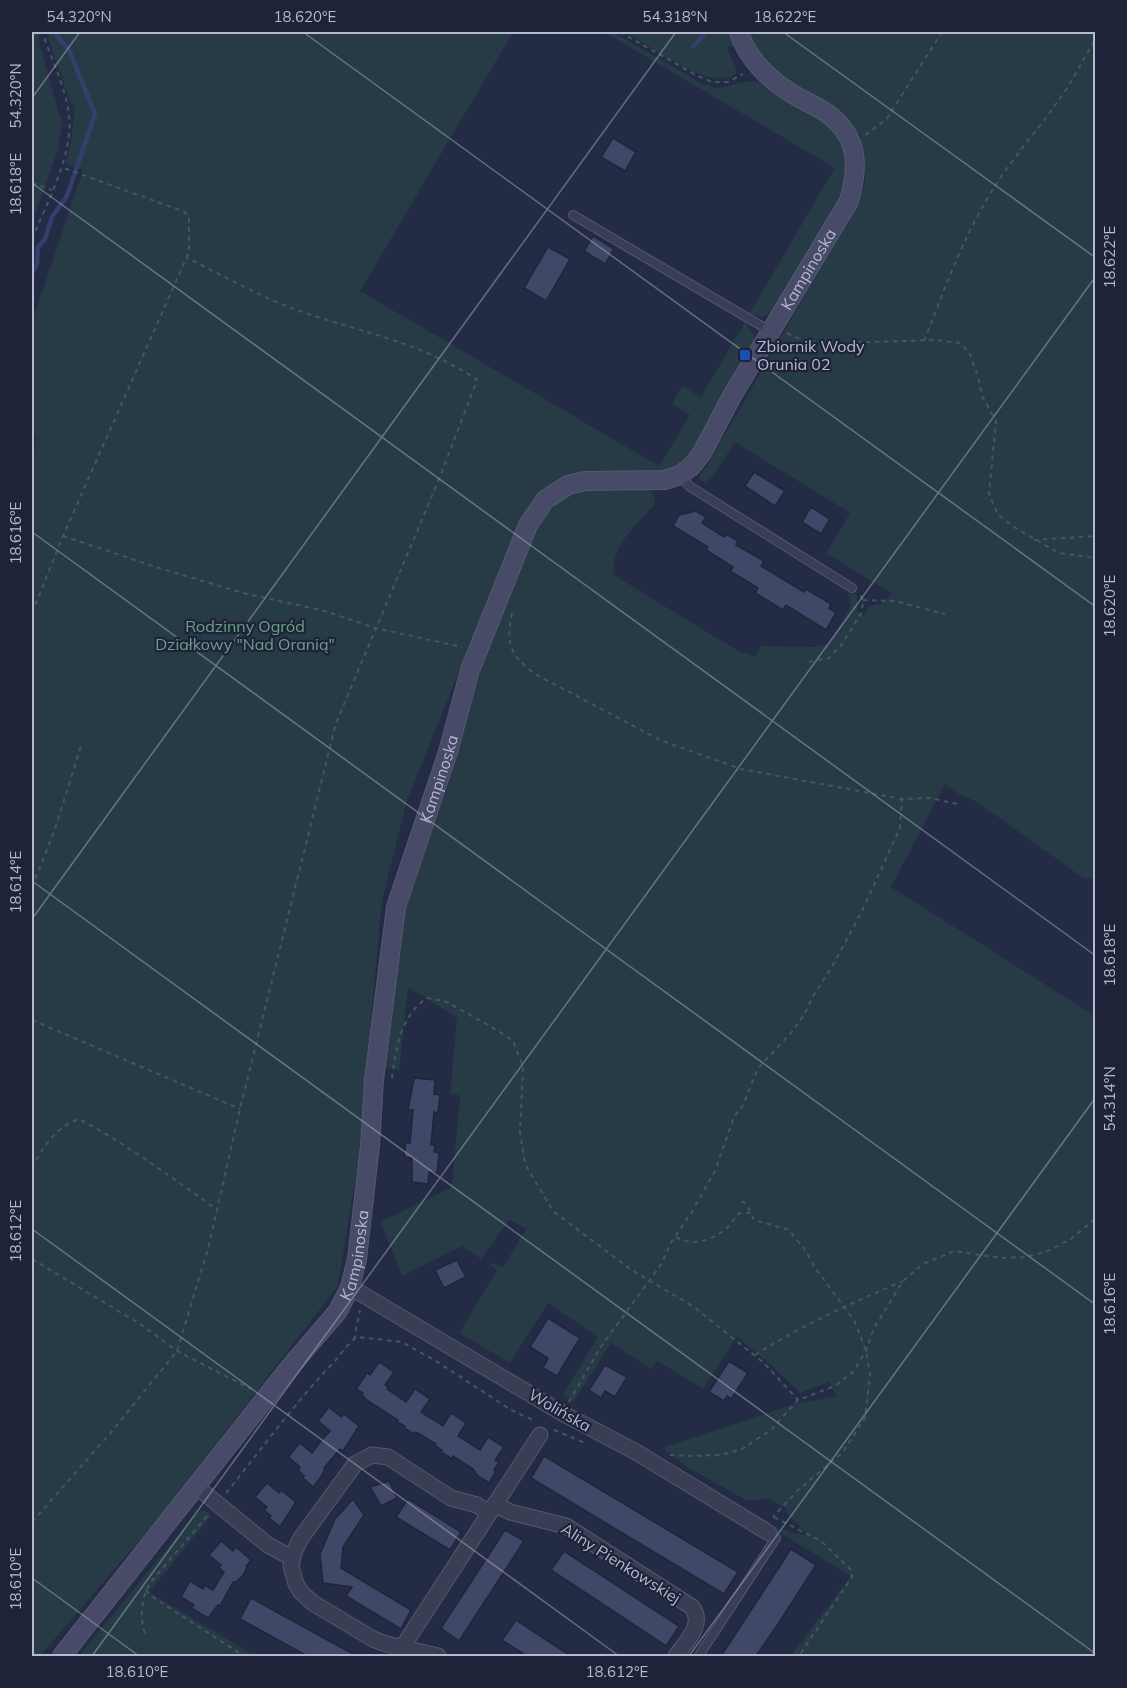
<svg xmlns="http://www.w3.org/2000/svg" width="1127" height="1688" viewBox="0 0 1127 1688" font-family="Mulish,sans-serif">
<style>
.green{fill:#263b46}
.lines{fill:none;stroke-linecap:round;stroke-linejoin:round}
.stream{stroke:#343f6c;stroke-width:4.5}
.building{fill:#414766;stroke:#20253c;stroke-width:1.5}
.lane-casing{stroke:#55596f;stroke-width:10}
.street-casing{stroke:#55596f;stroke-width:17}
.secondary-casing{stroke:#55596f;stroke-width:20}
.path{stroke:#425760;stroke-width:2;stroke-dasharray:4.5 4.5;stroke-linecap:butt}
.lane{stroke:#393e54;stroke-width:8}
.street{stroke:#393e54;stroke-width:15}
.secondary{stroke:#474b68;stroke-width:18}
.ticks{fill:none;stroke:#b7bace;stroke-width:1.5;stroke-opacity:0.45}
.transit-dot{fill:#1a4fb4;stroke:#1e233a;stroke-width:2}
.labels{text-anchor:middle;stroke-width:4.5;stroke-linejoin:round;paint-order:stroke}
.street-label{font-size:16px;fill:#b7bace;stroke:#1e233a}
.poi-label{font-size:16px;fill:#b7bace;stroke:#1e233a;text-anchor:start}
.park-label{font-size:16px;fill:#6ba184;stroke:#1e233a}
.neatline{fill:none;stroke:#b7bace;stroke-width:2}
.ticks-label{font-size:15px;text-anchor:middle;fill:#b7bace}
</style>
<rect width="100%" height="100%" fill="#242b45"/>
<g class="green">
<path d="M32 32H39V43L62 124 58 149 32 224Z"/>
<path d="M48 32H513L360 291 659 466 690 415 672 404 682 386 701 397 745 322 754 336V345L691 455 675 470 556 483 538 495 475 639H472L407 801 382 901 358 1162 338 1286 157 1520 40 1656H32V469L36 440 32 428V322L83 170 66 163 71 143 75 106 71 104 49 41Z"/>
<path d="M604 32H612C633 43 654 56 675 68 686 74 699 84 712 87 727 90 741 79 757 82 767 84 777 96 787 101 800 108 816 114 827 123 853 143 850 175 839 202L775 311 760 317 749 314 835 168Z"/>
<path d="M626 32H729L734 47 727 46C728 57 736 63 736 74 708 92 652 47 626 32Z"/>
<path d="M748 32H1095V880L1082 877 977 802 955 792 945 784 891 887 1095 1016V1656H791L851 1576 772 1528C786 1528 793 1535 806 1535V1532L789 1516 786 1508 769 1499 746 1500 689 1468 662 1448 795 1404 837 1396 829 1382 800 1393 771 1365 737 1337 703 1389 657 1361 651 1369 611 1343 574 1401 563 1395 598 1337 548 1303 510 1363 459 1333 497 1270 490 1265 492 1263 503 1267 526 1229 509 1220 481 1259 462 1246 402 1276 381 1222 452 1187 460 1095 450 1094 457 1018 408 987 399 1070 385 1067 397 958 405 912 451 776 482 665 531 536 545 514 566 497 583 491 647 490 654 494 655 504C638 523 609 548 614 575L738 651 755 656 761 646 816 647 828 644 851 606 848 594 854 593 857 597V611L864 615 869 606 880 604 892 594 826 553 850 513 735 442 713 476 706 482 699 479 700 474 708 464 852 213 865 184V165L860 135 839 113 775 74 752 43Z"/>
<path d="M204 1510 211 1516 149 1592 255 1656H79L196 1513Z"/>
</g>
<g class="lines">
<g class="stream">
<path d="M693 47 706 32"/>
<path d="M32 273 37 264 38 247 45 239 52 217 67 196 95 114 69 50 57 36V32"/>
</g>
</g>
<g class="building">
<path d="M613 138 636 152 625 171 601 157Z"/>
<path d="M593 236 614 249 605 264 584 251Z"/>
<path d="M548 247 570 259 546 301 524 288Z"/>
<path d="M754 472 785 491 775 506 745 486Z"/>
<path d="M811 507 830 519 821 534 802 522Z"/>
<path d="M696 511 706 517 702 523 724 537 726 534 738 541 736 545 764 561 761 566 804 592 806 589 831 604 829 608 836 613 826 630 786 605 783 610 755 593 758 588 730 571 733 567 706 550 708 547 673 526 679 515Z"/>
<path d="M414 1078 435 1080 434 1094 440 1095 438 1113 434 1112 431 1145H435L434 1152 439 1153 437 1173 429 1172 428 1184 412 1182V1158L404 1157 406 1142 410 1143 413 1110H408Z"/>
<path d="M457 1260 466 1277 444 1288 435 1270Z"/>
<path d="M548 1318 580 1338 557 1376 543 1368 548 1358 530 1347Z"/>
<path d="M729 1361 748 1373 731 1399 727 1396 724 1401 709 1392Z"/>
<path d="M379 1362 394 1372 385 1385 389 1387 387 1389 406 1402 415 1389 430 1399 421 1412 443 1426 451 1413 466 1423 458 1436 480 1450 488 1437 504 1447 495 1460 499 1462 494 1470 496 1471 489 1483 478 1476 473 1469 453 1456 452 1459 441 1452 442 1450 435 1446 436 1444 416 1432 414 1434 404 1428 405 1426 397 1422 398 1420 368 1401 362 1395 363 1393 356 1389 367 1373 370 1375Z"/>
<path d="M605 1365 627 1377 615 1397 605 1391 601 1398 589 1390Z"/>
<path d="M329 1407 341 1417 344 1414 359 1426 343 1451 340 1449 324 1468 325 1469 321 1477 313 1487 303 1478 304 1476 298 1470 300 1467 288 1457 300 1443 312 1453 321 1441 330 1431 318 1421Z"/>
<path d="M544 1456 738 1572 724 1594 531 1478Z"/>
<path d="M389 1481 397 1498 381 1506 370 1487Z"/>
<path d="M267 1483 279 1493 281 1490 296 1502 280 1527 269 1518 271 1516 264 1510 267 1507 255 1497Z"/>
<path d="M353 1499 364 1515 343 1547 341 1568 411 1610 401 1629 346 1596 352 1587 323 1583 320 1554 335 1519Z"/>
<path d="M408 1499 461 1532 450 1550 396 1517Z"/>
<path d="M505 1530 524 1541 459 1641 441 1628Z"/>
<path d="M221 1541 233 1551 236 1547 251 1560 246 1566 247 1567 243 1575 236 1582H233L220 1606 218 1605 208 1618 191 1608 194 1605 181 1597 190 1581 203 1589 205 1585 213 1590 224 1572 219 1568 221 1565 209 1555Z"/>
<path d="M791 1549 816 1565 778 1624 756 1656H721Z"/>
<path d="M564 1551 679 1626 666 1646 551 1570Z"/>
<path d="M251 1598 322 1637 357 1656H307L240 1619Z"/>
<path d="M516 1620 548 1641 571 1656H527L502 1640Z"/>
</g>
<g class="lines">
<defs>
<g id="lane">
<path d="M573 215 770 331"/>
<path d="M681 476 689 486 852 588"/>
<path d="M700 1654 776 1538 769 1533"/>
</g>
<g id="street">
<path d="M350 1287 562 1413 636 1452 769 1533"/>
<path d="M197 1487 268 1545 292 1558"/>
<path d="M495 1504 510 1512 566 1526 692 1607C705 1624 686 1642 676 1656"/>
<path d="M398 1654 540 1435"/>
<path d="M438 1656 386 1644 373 1639 313 1603 301 1592 296 1584 291 1566 294 1552 301 1538 355 1464 372 1455 388 1457 451 1498 477 1505 489 1513"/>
</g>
<g id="secondary">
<path id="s1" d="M62 1656 290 1367 338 1311 350 1287 357 1259 370 1145 374 1080 396 907 448 752 470 670 528 525 545 500 568 485 585 481 665 480 680 475 692 466 702 453 732 396 849 201C859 167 859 137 828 114 818 107 806 102 796 96 771 82 747 59 739 32"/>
</g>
</defs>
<use href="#lane" class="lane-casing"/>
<use href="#street" class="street-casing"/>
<use href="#secondary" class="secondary-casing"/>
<g class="path">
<path d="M620 32 694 74 712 82H728L743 74"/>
<path d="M865 135 886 120 942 32"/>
<path d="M32 183 52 190"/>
<path d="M32 239C46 205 74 153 69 115 66 89 54 65 45 40L44 32"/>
<path d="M787 333 806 342 838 343 936 340 959 343 969 352 978 376 982 396 996 421 989 494 998 515 1017 529 1059 553 1096 558"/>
<path d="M924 341C945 288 964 234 995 186 1014 156 1038 130 1058 101 1073 81 1083 59 1096 38"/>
<path d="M63 536 156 567 243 593 325 611 375 628 462 647"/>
<path d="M1034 540 1096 536"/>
<path d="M863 600 895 601 945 614"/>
<path d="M32 613 63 536 189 252V218L185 212 61 167"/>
<path d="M512 613C506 644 509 654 535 674L660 740 741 769 902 799 931 798 961 805"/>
<path d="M809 662 829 658 842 644 862 612 863 600 860 594"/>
<path d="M32 887 54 832 81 746"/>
<path d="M32 1020 240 1109"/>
<path d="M392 1078C396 1049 400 1016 427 998L445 1001 497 1030 513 1041 523 1067 520 1132 525 1164 553 1211 630 1269 694 1307 764 1363 798 1400"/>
<path d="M32 1168C42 1149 56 1126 79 1119 128 1145 171 1177 216 1209"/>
<path d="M742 1201 747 1205 754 1220 789 1230 805 1250 816 1269 855 1322 866 1351 870 1375 865 1418 842 1453 798 1490 773 1517"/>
<path d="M676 1237C692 1247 713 1240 727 1228 732 1223 735 1217 740 1213H751"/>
<path d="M32 1259 140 1324 177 1351 251 1389"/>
<path d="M354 1340 360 1310"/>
<path d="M755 1355C802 1325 852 1303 903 1281"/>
<path d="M569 1402 600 1348 662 1263 670 1244 693 1210 715 1171 734 1117 743 1105 758 1068 791 1033 804 1015 813 996 833 965 862 911 900 828 902 799"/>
<path d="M554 1430 585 1443"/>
<path d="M670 1455 692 1456 721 1455 742 1449 771 1430 798 1400 835 1386 853 1372 866 1351 874 1328 903 1281 923 1264 954 1251 1001 1258 1024 1257 1046 1252 1071 1239 1096 1218"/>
<path d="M226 1493C262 1449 295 1402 335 1361 342 1353 348 1343 357 1337L402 1342 436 1361 511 1410 535 1421"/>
<path d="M774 1517 821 1541 851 1570 852 1577 799 1656"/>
<path d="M32 1522 113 1430 177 1351 208 1249 240 1109 336 723 440 477 477 380C420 341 358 332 294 309 257 295 222 275 187 258"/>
<path d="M146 1590 151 1596 244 1656"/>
<path d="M145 1633C139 1617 142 1597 150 1583L208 1515"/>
</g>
<use href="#lane" class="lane"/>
<use href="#street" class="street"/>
<use href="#secondary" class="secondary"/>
</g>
<path class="ticks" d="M303 32 1096 607M783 32 1096 258M32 98 80 32M32 183 1096 956M32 532 1096 1305M32 881 1096 1654M32 919 676 32M32 1229 619 1656M32 1578 139 1656M92 1656 1096 276M689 1656 1096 1097"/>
<rect class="transit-dot" x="739" y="349" width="12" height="12" rx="3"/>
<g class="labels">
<g class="street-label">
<text dy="6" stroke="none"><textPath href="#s1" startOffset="1671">Kampinoska</textPath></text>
<text dy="6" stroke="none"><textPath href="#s1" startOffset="987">Kampinoska</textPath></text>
<text dy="6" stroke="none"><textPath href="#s1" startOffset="501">Kampinoska</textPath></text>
<text transform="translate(560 1410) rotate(30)" y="6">Wolińska</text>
<text transform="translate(621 1563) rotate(32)" y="6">Aliny Pienkowskiej</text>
</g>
<g class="poi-label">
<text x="757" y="352">Zbiornik Wody<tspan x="757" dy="18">Orunia 02</tspan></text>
</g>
<g class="park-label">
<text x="245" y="632">Rodzinny Ogród<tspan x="245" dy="18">Działkowy "Nad Oranią"</tspan></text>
</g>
</g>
<rect width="1127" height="1688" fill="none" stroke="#1e233a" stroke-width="66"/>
<rect x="33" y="33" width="1061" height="1622" class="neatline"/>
<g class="ticks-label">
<text x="79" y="22">54.320°N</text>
<text x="305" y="22">18.620°E</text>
<text x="675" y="22">54.318°N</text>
<text x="785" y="22">18.622°E</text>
<text transform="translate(16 96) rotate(-90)" y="5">54.320°N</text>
<text transform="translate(16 184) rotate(-90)" y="5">18.618°E</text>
<text transform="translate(1110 257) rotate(-90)" y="5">18.622°E</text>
<text transform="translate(16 533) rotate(-90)" y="5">18.616°E</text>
<text transform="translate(1110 606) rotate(-90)" y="5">18.620°E</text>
<text transform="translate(16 882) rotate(-90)" y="5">18.614°E</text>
<text transform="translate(1110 955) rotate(-90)" y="5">18.618°E</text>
<text transform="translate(1110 1099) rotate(-90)" y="5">54.314°N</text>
<text transform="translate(16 1231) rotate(-90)" y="5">18.612°E</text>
<text transform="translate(1110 1304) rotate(-90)" y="5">18.616°E</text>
<text transform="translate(16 1579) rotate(-90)" y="5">18.610°E</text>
<text x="137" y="1677">18.610°E</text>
<text x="617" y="1677">18.612°E</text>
</g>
</svg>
